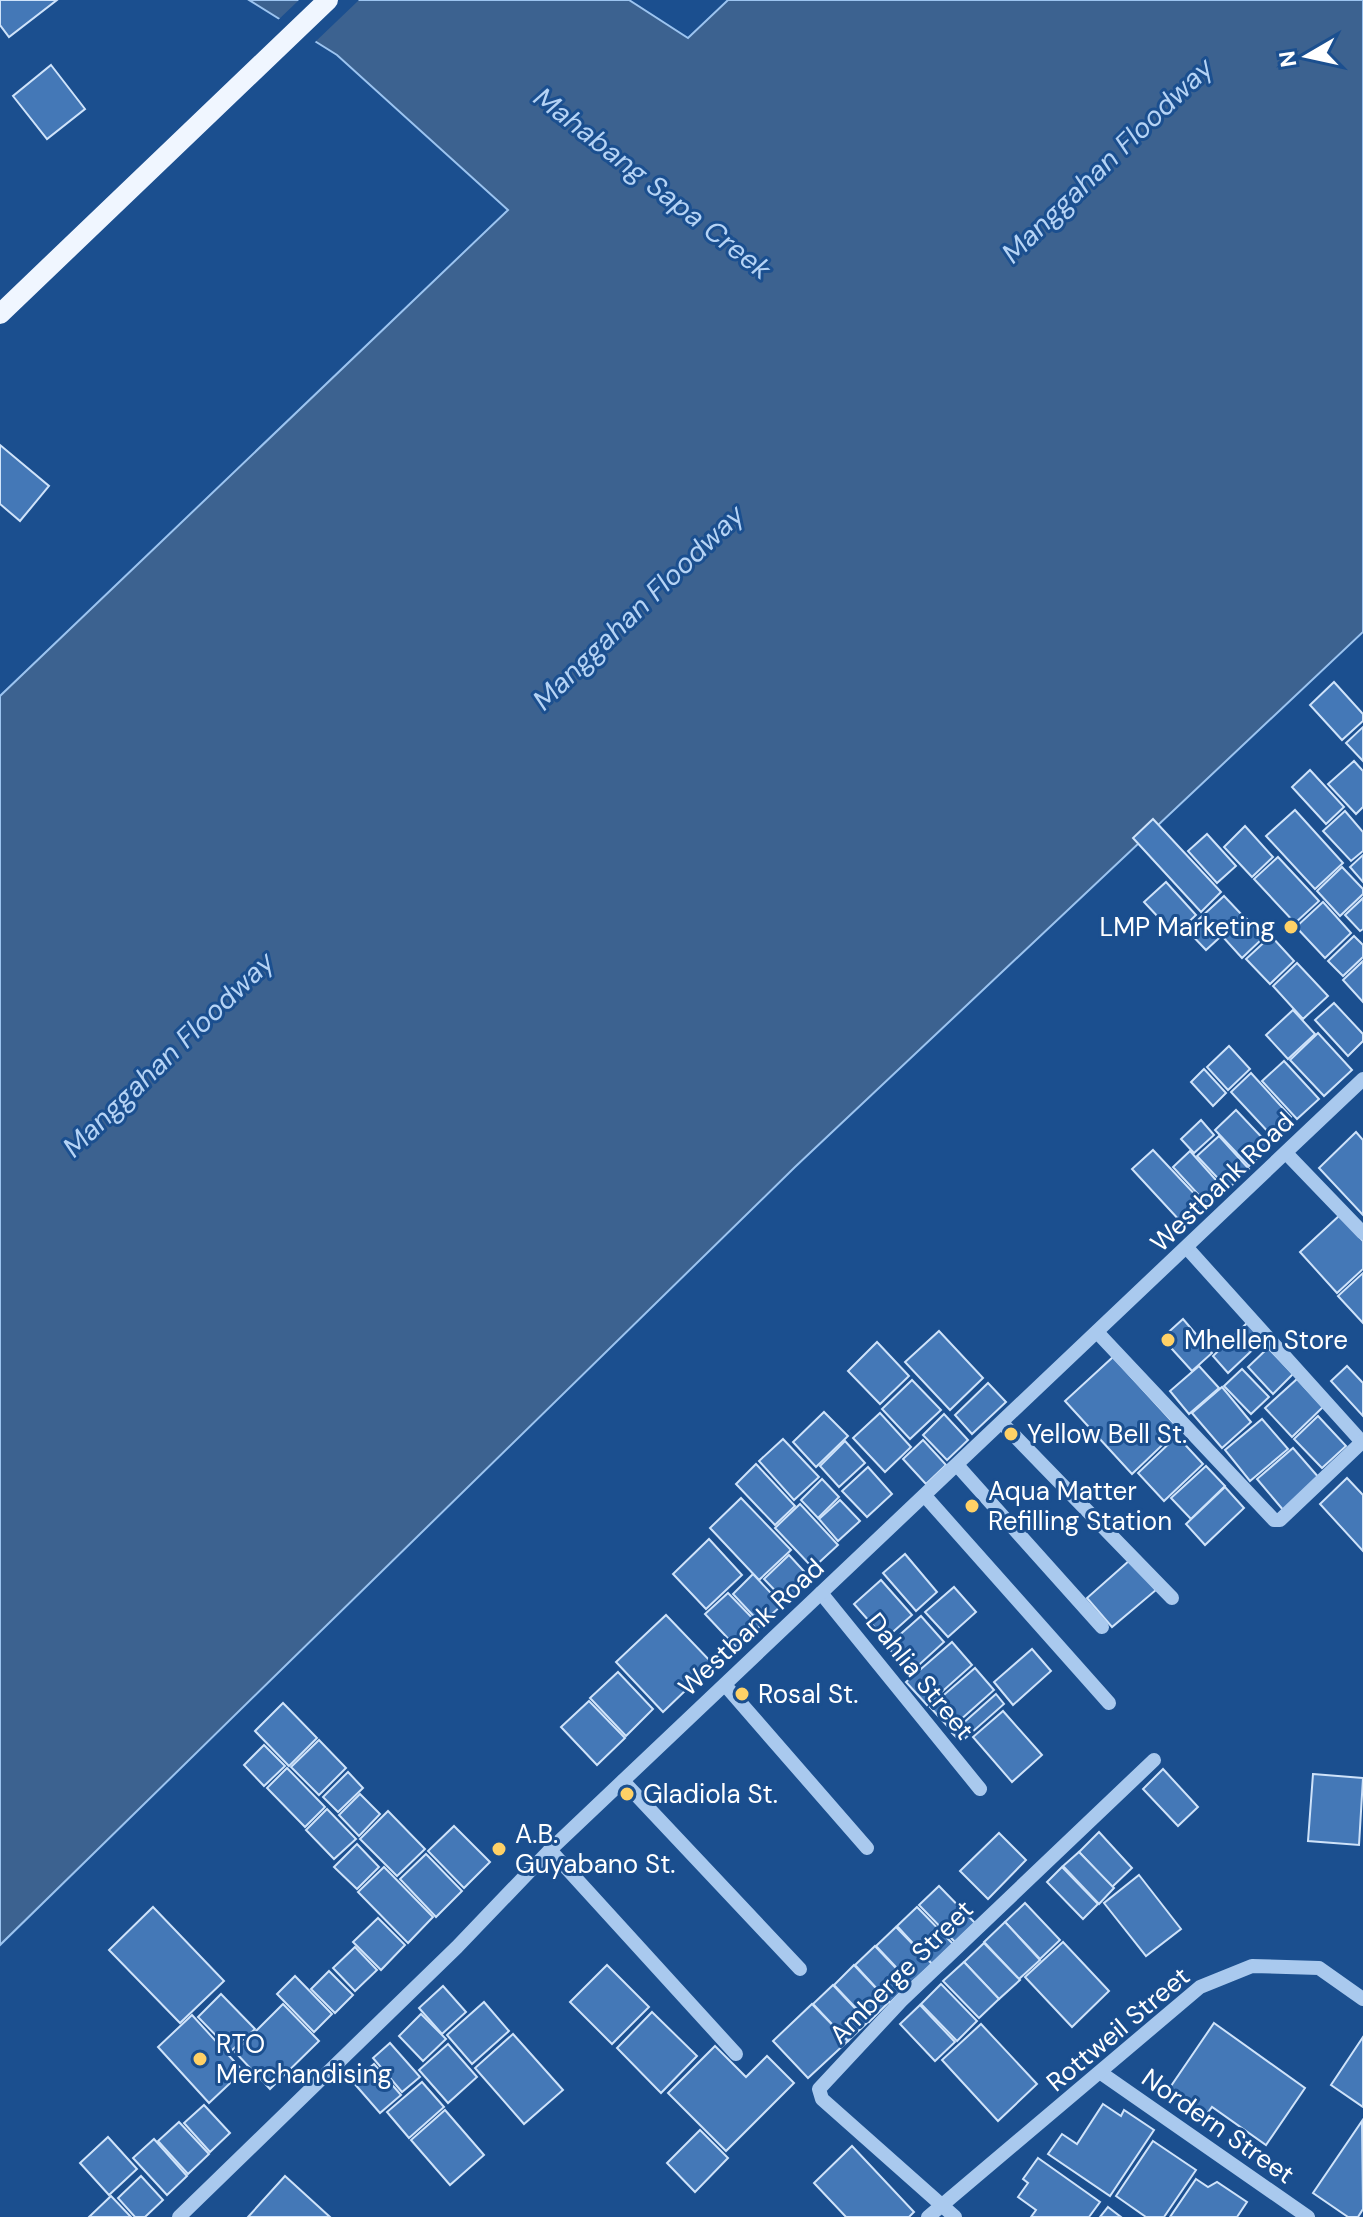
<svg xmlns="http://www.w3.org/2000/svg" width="1363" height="2217" viewBox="0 0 1363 2217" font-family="'DM Sans',sans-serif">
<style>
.water{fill:#3c6290;stroke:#9cc4f0;stroke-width:2}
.pier{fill:#1b4f8f}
.building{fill:#4478b7;stroke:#cfe3fa;stroke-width:2}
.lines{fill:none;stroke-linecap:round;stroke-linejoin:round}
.minor{stroke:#a9c9ee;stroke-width:14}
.major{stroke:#f0f6ff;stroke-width:20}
.poi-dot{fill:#ffd166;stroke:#1b4f8f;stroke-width:3}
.labels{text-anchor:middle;stroke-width:6;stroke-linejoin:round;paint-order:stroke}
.poi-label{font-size:26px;fill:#fff;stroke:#1b4f8f;text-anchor:start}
.street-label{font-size:26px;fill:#fff;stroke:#1b4f8f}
.water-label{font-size:28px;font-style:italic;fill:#b5d3f5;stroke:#1b4f8f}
</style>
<rect width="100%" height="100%" fill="#1b4f8f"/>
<path class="water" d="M249 0H629L688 38 728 0H1363V632L795 1167 0 1945V696L508 210 337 55Z"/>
<path class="pier" d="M299 0H359L313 44 276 22Z"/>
<g class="building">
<path d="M0 0H57L9 37 0 25Z"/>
<path d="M51 65 85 109 47 139 13 96Z"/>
<path d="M0 445 49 486 20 521 0 504Z"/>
<path d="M1334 682 1363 714V721L1342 740 1310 705Z"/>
<path d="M1363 727V761L1346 743Z"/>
<path d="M1354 761 1363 771V807L1356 814 1328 784Z"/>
<path d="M1310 770 1344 807 1326 824 1292 787Z"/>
<path d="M1295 810 1343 863 1315 889 1266 836Z"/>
<path d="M1345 811 1363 832V851L1351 861 1323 831Z"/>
<path d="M1153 819 1221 892 1201 912 1133 838Z"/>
<path d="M1245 826 1273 857 1252 877 1224 847Z"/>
<path d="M1207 834 1236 866 1217 883 1188 851Z"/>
<path d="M1363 855V882L1350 867Z"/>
<path d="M1278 857 1319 901 1295 923 1254 879Z"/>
<path d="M1342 867 1363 889V894L1340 916 1317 891Z"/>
<path d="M1166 882 1196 915 1175 935 1144 902Z"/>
<path d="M1224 896 1243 916 1206 950 1187 930Z"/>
<path d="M1363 898V929L1360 931 1345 915Z"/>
<path d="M1323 902 1351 933 1325 958 1296 927Z"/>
<path d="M1245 917 1264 937 1242 958 1223 937Z"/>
<path d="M1271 936 1294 961 1270 984 1246 959Z"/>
<path d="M1354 936 1363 945V957L1343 976 1328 961Z"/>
<path d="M1363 961V1002L1343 980Z"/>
<path d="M1297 963 1328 996 1303 1019 1273 986Z"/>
<path d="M1334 1003 1363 1034V1041L1348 1056 1315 1020Z"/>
<path d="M1293 1010 1315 1034 1288 1059 1266 1035Z"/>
<path d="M1318 1033 1352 1070 1324 1096 1290 1060Z"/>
<path d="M1229 1046 1250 1069 1228 1090 1207 1067Z"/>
<path d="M1284 1061 1319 1099 1297 1119 1262 1081Z"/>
<path d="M1204 1069 1226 1093 1213 1106 1191 1082Z"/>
<path d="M1251 1073 1291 1117 1271 1135 1231 1092Z"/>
<path d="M1236 1110 1270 1146 1249 1166 1215 1130Z"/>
<path d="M1201 1120 1214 1135 1194 1153 1181 1139Z"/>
<path d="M1356 1132 1363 1140V1215L1319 1168Z"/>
<path d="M1219 1136 1249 1169 1228 1189 1197 1156Z"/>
<path d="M1153 1150 1202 1202 1181 1222 1132 1169Z"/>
<path d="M1190 1151 1224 1189 1208 1205 1173 1167Z"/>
<path d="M1340 1215 1363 1241V1269L1337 1293 1300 1252Z"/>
<path d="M1363 1273V1323L1338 1296Z"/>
<path d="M1183 1319 1212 1353 1192 1371 1162 1338Z"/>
<path d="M1247 1323 1263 1340 1228 1373 1213 1356Z"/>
<path d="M939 1331 983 1378 950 1410 905 1362Z"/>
<path d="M877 1342 909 1376 880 1404 848 1371Z"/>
<path d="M1268 1348 1293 1374 1273 1394 1248 1367Z"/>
<path d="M1113 1357 1179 1429 1132 1474 1065 1401Z"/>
<path d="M1199 1366 1219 1388 1189 1414 1170 1391Z"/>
<path d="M1347 1366 1363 1383V1416L1331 1381Z"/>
<path d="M1242 1369 1269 1397 1251 1414 1224 1386Z"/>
<path d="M1297 1379 1323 1407 1292 1437 1265 1408Z"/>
<path d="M912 1380 941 1410 910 1439 882 1409Z"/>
<path d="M988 1383 1006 1402 972 1434 955 1415Z"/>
<path d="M1222 1387 1251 1422 1222 1448 1192 1413Z"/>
<path d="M824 1412 848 1436 816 1467 793 1442Z"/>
<path d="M880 1413 911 1447 885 1472 853 1438Z"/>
<path d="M944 1414 968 1440 947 1460 923 1435Z"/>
<path d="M1318 1416 1346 1446 1322 1468 1294 1439Z"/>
<path d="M1262 1419 1288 1449 1250 1481 1225 1450Z"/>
<path d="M1177 1436 1203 1464 1164 1501 1138 1473Z"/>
<path d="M783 1439 819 1477 794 1500 759 1461Z"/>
<path d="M923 1440 946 1465 926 1484 903 1459Z"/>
<path d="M845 1441 865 1463 839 1487 820 1466Z"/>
<path d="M1293 1448 1320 1479 1284 1511 1257 1479Z"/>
<path d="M756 1464 795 1506 775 1525 736 1484Z"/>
<path d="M1206 1466 1225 1486 1191 1519 1171 1498Z"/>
<path d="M868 1467 892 1494 867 1517 842 1491Z"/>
<path d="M1347 1478 1363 1495V1551L1320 1504Z"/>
<path d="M822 1479 839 1497 818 1518 801 1500Z"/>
<path d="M1225 1487 1244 1508 1205 1545 1186 1524Z"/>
<path d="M741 1498 791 1550 759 1580 710 1528Z"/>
<path d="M840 1500 860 1521 838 1541 819 1519Z"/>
<path d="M800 1504 838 1545 813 1568 775 1528Z"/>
<path d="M709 1539 742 1575 706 1609 673 1574Z"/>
<path d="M905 1554 937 1592 916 1611 883 1573Z"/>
<path d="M789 1555 812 1580 787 1603 764 1579Z"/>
<path d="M1130 1560 1156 1590 1112 1627 1087 1598Z"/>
<path d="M753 1574 782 1605 761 1624 733 1594Z"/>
<path d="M881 1580 912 1615 885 1639 854 1604Z"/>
<path d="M954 1587 976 1612 948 1637 925 1612Z"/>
<path d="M728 1593 760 1626 737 1648 705 1614Z"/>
<path d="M666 1615 713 1664 663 1712 616 1662Z"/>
<path d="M921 1616 944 1642 910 1673 887 1646Z"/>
<path d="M952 1642 972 1665 927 1705 906 1682Z"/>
<path d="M1032 1649 1051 1671 1013 1705 994 1682Z"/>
<path d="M975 1668 994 1690 950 1729 930 1707Z"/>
<path d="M618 1672 653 1709 626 1736 590 1698Z"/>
<path d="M996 1694 1004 1704 961 1742 952 1733Z"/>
<path d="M589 1701 625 1738 597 1765 561 1727Z"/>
<path d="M283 1703 317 1738 289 1766 255 1731Z"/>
<path d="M1003 1711 1042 1755 1012 1782 973 1737Z"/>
<path d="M319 1740 346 1768 319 1795 291 1767Z"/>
<path d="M264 1745 285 1766 264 1786 244 1765Z"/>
<path d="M287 1768 325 1807 305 1827 267 1788Z"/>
<path d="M1163 1769 1198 1807 1178 1826 1143 1789Z"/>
<path d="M348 1772 363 1788 338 1812 323 1797Z"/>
<path d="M1313 1774 1363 1778 1359 1845 1308 1841Z"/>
<path d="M360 1794 380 1814 359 1836 339 1815Z"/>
<path d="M327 1809 356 1839 334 1859 306 1830Z"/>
<path d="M388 1811 425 1849 397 1876 360 1839Z"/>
<path d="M454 1826 490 1862 464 1888 428 1851Z"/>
<path d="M1099 1832 1132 1868 1112 1887 1079 1852Z"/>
<path d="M999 1833 1026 1860 988 1899 960 1871Z"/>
<path d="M357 1844 379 1867 357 1889 334 1867Z"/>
<path d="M1079 1852 1114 1888 1099 1904 1063 1866Z"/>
<path d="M426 1854 462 1891 436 1917 400 1879Z"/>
<path d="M384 1867 433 1917 408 1943 358 1892Z"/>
<path d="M1062 1867 1098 1904 1083 1919 1047 1882Z"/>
<path d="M1139 1875 1181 1929 1146 1956 1104 1903Z"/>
<path d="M939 1886 975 1923 955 1942 919 1905Z"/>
<path d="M1025 1903 1060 1940 1040 1959 1005 1922Z"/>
<path d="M153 1907 224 1981 180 2023 109 1950Z"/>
<path d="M917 1907 953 1944 932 1964 897 1926Z"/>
<path d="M378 1918 405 1945 381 1970 353 1942Z"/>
<path d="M1005 1922 1040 1960 1019 1979 984 1942Z"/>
<path d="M896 1927 932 1964 911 1983 876 1946Z"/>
<path d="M1063 1942 1109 1991 1072 2027 1025 1977Z"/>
<path d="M984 1943 1020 1980 999 1999 964 1962Z"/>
<path d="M875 1946 910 1983 890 2003 855 1965Z"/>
<path d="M355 1947 377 1970 355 1991 333 1968Z"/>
<path d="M964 1962 999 1999 979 2018 943 1981Z"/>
<path d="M607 1965 649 2007 612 2044 570 2002Z"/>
<path d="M854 1965 889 2002 869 2022 834 1985Z"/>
<path d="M329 1971 353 1995 335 2013 311 1989Z"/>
<path d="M295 1976 332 2014 314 2032 277 1994Z"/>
<path d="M941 1984 977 2021 957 2041 921 2004Z"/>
<path d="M833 1985 868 2022 848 2041 813 2004Z"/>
<path d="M443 1986 466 2012 442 2034 419 2008Z"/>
<path d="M221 1994 255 2029 231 2051 198 2017Z"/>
<path d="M484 2002 509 2031 472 2064 447 2035Z"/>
<path d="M283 2004 319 2041 270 2089 235 2052Z"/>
<path d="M812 2004 848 2041 808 2078 773 2041Z"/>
<path d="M920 2005 955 2042 935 2061 900 2024Z"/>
<path d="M652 2012 697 2056 661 2093 617 2048Z"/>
<path d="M421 2014 446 2039 423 2061 399 2036Z"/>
<path d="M192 2015 243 2071 209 2103 158 2047Z"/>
<path d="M1214 2023 1305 2088 1266 2145 1212 2107 1206 2115 1169 2089Z"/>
<path d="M981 2024 1037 2084 998 2121 942 2060Z"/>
<path d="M513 2034 563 2090 524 2124 475 2068Z"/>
<path d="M1363 2037V2107L1331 2085Z"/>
<path d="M390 2043 420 2077 402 2092 373 2058Z"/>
<path d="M448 2044 477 2077 448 2103 419 2070Z"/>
<path d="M715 2046 746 2077 767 2056 794 2083 726 2151 668 2093Z"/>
<path d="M374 2064 401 2095 380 2113 353 2082Z"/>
<path d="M422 2082 444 2107 409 2138 387 2112Z"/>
<path d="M1103 2104 1121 2116 1124 2110 1154 2130 1110 2196 1048 2154 1062 2134 1077 2144Z"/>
<path d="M204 2105 230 2133 210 2152 184 2123Z"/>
<path d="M445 2110 484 2155 450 2185 411 2140Z"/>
<path d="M1362 2121 1363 2209 1358 2217H1348L1313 2193Z"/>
<path d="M179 2122 209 2154 188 2174 158 2141Z"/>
<path d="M700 2130 728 2158 695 2192 667 2163Z"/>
<path d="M108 2137 137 2169 109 2195 80 2163Z"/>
<path d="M154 2139 187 2176 167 2195 133 2158Z"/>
<path d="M1153 2141 1196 2170 1164 2217H1146L1116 2196Z"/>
<path d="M852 2146 914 2212 909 2217H846L814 2183Z"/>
<path d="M1038 2158 1100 2202 1089 2217H1031L1036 2210 1018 2197 1028 2183 1023 2179Z"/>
<path d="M141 2176 163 2200 145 2217H135L118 2198Z"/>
<path d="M285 2176 330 2217H248Z"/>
<path d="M1196 2179 1208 2187 1217 2182 1247 2202 1237 2217H1170Z"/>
<path d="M111 2196 131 2217H89Z"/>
<path d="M1108 2207 1121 2217H1100Z"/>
</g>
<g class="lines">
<g class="minor">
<path d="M1286 1153 1363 1233"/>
<path d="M1188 1249 1362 1442"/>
<path d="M1097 1332 1274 1520H1280L1363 1441"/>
<path d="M1002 1423 1172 1598"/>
<path d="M957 1465 1102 1627"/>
<path d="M925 1496 1109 1703"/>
<path d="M821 1593 980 1789"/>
<path d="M725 1685 867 1848"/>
<path d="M623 1781 800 1969"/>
<path d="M550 1850 736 2054"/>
<path d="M1101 2073 1308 2217"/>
<path d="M179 2217 457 1947 550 1850 1363 1079"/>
<path d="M928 2217 1200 1987 1252 1966 1319 1968 1363 1999"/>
<path d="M955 2217 822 2099 819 2089 901 2001 1154 1760"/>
</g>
<path class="major" d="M0 314 328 0"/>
</g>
<g class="poi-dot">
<circle cx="1291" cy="927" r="8"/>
<circle cx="1168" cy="1340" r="8"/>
<circle cx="1011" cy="1434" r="8"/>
<circle cx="972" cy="1506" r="8"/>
<circle cx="742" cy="1694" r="8"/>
<circle cx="627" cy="1794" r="8"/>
<circle cx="499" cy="1849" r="8"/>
<circle cx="200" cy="2059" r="8"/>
</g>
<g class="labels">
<g class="poi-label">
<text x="1275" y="936" text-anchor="end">LMP Marketing</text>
<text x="1184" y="1349">Mhellen Store</text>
<text x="1027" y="1443">Yellow Bell St.</text>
<text x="988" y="1500">Aqua Matter<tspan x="988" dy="30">Refilling Station</tspan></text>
<text x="758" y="1703">Rosal St.</text>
<text x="643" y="1803">Gladiola St.</text>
<text x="515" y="1843">A.B.<tspan x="515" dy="30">Guyabano St.</tspan></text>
<text x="216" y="2053">RTO<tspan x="216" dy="30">Merchandising</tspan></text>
</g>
<g class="street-label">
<text transform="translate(1222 1182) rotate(-44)" y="9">Westbank Road</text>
<text transform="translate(751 1627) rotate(-43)" y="9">Westbank Road</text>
<text transform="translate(920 1676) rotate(51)" y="9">Dahlia Street</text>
<text transform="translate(901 1972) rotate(-45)" y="9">Amberge Street</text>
<text transform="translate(1118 2029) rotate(-40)" y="9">Rottweil Street</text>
<text transform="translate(1218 2126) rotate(35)" y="9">Nordern Street</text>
</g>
<g class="water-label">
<text transform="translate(1107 160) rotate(-44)" y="10">Manggahan Floodway</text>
<text transform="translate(653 183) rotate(38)" y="10">Mahabang Sapa Creek</text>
<text transform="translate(638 607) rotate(-44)" y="10">Manggahan Floodway</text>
<text transform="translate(168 1054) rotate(-44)" y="10">Manggahan Floodway</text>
</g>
</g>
<g transform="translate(1307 56) rotate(261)" stroke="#1b4f8f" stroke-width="6" paint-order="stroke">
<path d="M0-6L14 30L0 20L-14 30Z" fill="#ffffff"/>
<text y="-12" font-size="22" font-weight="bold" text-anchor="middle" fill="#ffffff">N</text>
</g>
</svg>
